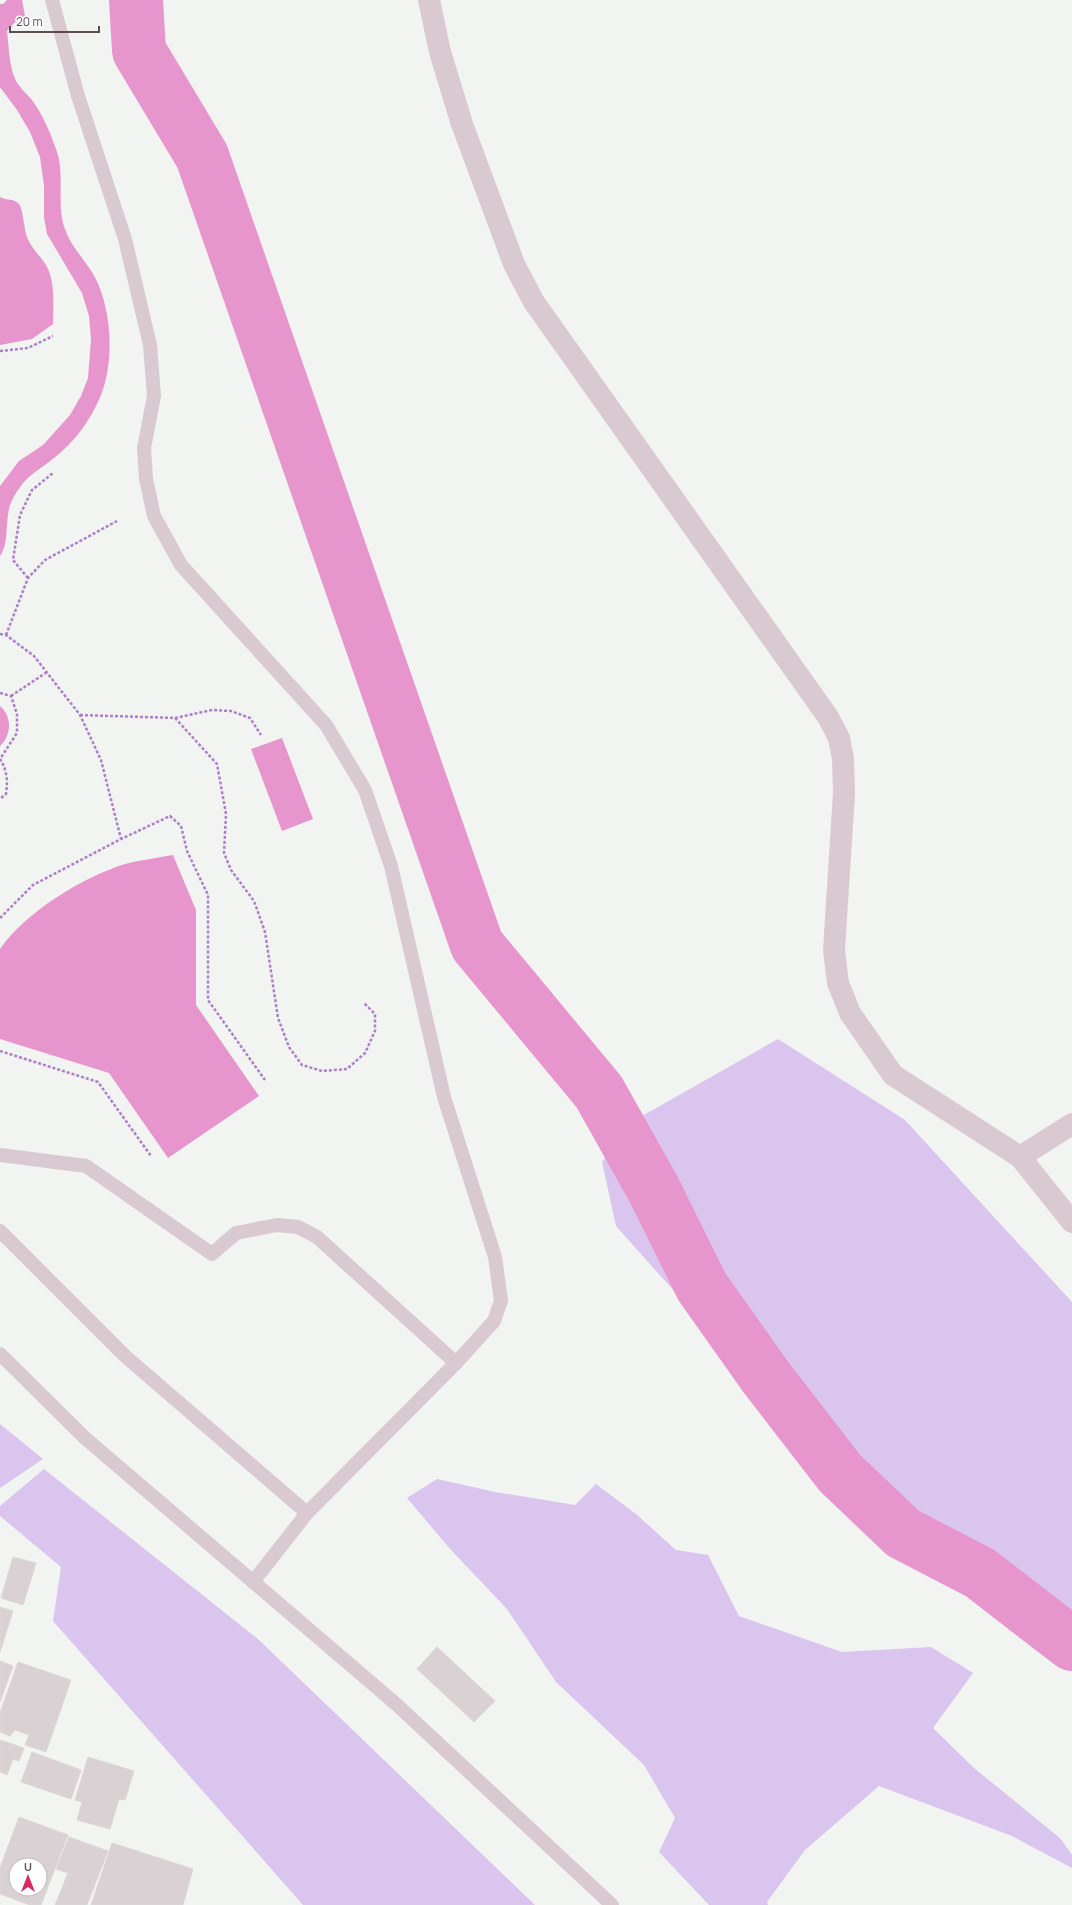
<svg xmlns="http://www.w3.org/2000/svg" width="1072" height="1905" viewBox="0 0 1072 1905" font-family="Manrope,sans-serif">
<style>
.green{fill:#d9c5ed}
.water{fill:#e795cd}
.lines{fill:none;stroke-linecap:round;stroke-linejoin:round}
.river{stroke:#e795cd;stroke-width:54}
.building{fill:#d9d1d4;stroke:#ddd7d8;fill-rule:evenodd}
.path{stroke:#ad7fca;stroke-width:2.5;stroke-dasharray:3 2;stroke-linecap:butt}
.lane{stroke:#d8cad0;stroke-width:14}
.street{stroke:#d8cad0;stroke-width:22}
</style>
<rect width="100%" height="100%" fill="#f2f4f2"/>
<g class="green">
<path d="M778 1039 905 1120 1072 1302V1672L970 1561 880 1510 776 1409 749 1342 683 1301 616 1226 602 1162 635 1120Z"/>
<path d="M0 1424 43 1459 0 1488Z"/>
<path d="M44 1469 259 1640 535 1905H303L53 1621 61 1567 0 1516V1506Z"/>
<path d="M437 1479 495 1492 575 1505 596 1484 636 1514 676 1550 708 1555 739 1616 842 1652 931 1647 973 1673 933 1728 974 1768 1060 1838 1072 1855V1868L1012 1836 879 1786 805 1850 767 1902 768 1905H709L659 1852 675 1818 644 1765 556 1682 507 1609 451 1550 407 1498Z"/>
</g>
<g class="water">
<path d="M7 0H22L25 16 14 23 7 31C9 47 9 67 16 81 20 88 27 94 32 100 43 115 51 134 57 152 65 176 56 206 65 229 72 250 91 265 99 286 113 321 114 371 97 404 87 425 72 444 54 458 42 468 29 474 20 487 14 496 9 504 8 515 6 527 8 545 0 556V486L19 461 43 445 70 415 81 396 88 378 91 339 89 316 82 293 47 234 44 218V186L40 157 30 132 17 110 0 87V4H3Z"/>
<path d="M0 197C7 201 14 198 19 204 23 209 24 229 27 237 31 247 37 253 44 262 56 278 53 305 53 324L32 339 0 345Z"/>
<path d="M0 706C12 716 12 735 0 746Z"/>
<path d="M282 738 313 819 282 831 251 749Z"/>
<path d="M173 855 196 910V1005L259 1096 168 1158 109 1073 0 1039V949C26 912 81 878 125 864 140 860 157 858 173 855Z"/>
</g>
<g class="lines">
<path class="river" d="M136 0 139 51 202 156 477 945 599 1092 654 1190 702 1287 765 1376 840 1473 903 1533 980 1573 1072 1644"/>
</g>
<g class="building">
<path d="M13 1557 36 1563 23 1605 1 1598Z"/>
<path d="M0 1607 13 1611 0 1652Z"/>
<path d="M437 1647 495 1701 474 1722 417 1669Z"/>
<path d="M0 1661 13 1666 0 1702Z"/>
<path d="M18 1662 71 1680 46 1752 25 1745 29 1735 15 1730 10 1736 0 1732V1713Z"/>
<path d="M0 1740 24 1748 19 1761 13 1759 7 1775 0 1772Z"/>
<path d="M32 1752 81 1770 71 1799 21 1782Z"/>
<path d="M88 1757 134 1771 125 1800 119 1799 110 1829 77 1820 82 1802 75 1800Z"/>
<path d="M19 1817 68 1835 41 1905H30L0 1894V1868ZM16 1865H40V1889H16Z"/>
<path d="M69 1837 108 1851 87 1905H55L68 1873 56 1869Z"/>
<path d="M112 1843 193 1869 183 1905H91Z"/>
</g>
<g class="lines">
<g class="path">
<path d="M0 351 28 348 53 336"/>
<path d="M28 578 13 560 20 515 32 490 53 473"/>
<path d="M0 634 6 635 34 656 80 715 101 760 121 839"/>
<path d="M6 635 28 578 45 560 117 521"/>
<path d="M0 693 11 696 17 714V733L0 759C7 770 8 781 6 794L0 799"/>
<path d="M11 696 47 672"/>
<path d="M80 715 175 718 212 710 231 711 250 718 261 735"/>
<path d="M175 718 217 764 226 814 224 853 231 870 254 901 265 932 278 1018 289 1047 302 1065 322 1071 347 1069 365 1053 375 1031V1014L364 1003"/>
<path d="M0 918 33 885 121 839 170 816 181 826 187 851 208 895V1000L265 1080"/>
<path d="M0 1051 98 1082 151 1156"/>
</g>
<g class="lane">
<path d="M52 0 78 96 125 239 150 345 154 396 144 448 146 479 154 516 181 565 326 725 365 790 391 866 444 1097 495 1257 501 1301 494 1321 456 1363 307 1513 253 1582"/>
<path d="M0 1155 86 1166 212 1254 236 1233 277 1225 298 1227 317 1237 456 1363"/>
<path d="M0 1231 125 1356 307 1513"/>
<path d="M0 1354 85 1438 396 1704 612 1905"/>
</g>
<g class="street">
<path d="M429 0 440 52 462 124 514 264 534 302 828 717 839 738 843 759 844 793 834 950 838 983 850 1013 893 1075 1020 1157 1072 1124"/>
<path d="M1020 1157 1072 1222"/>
</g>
</g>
<g transform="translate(28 1877)"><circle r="19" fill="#ffffff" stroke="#bfb7ba"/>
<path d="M0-3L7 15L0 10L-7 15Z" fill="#da2760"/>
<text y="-6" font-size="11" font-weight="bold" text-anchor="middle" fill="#5f4b53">U</text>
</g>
<path d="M10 26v6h89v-6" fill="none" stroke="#5f4b53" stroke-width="2"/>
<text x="16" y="26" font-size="12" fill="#5f4b53" stroke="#ffffff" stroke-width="3" paint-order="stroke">20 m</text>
</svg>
